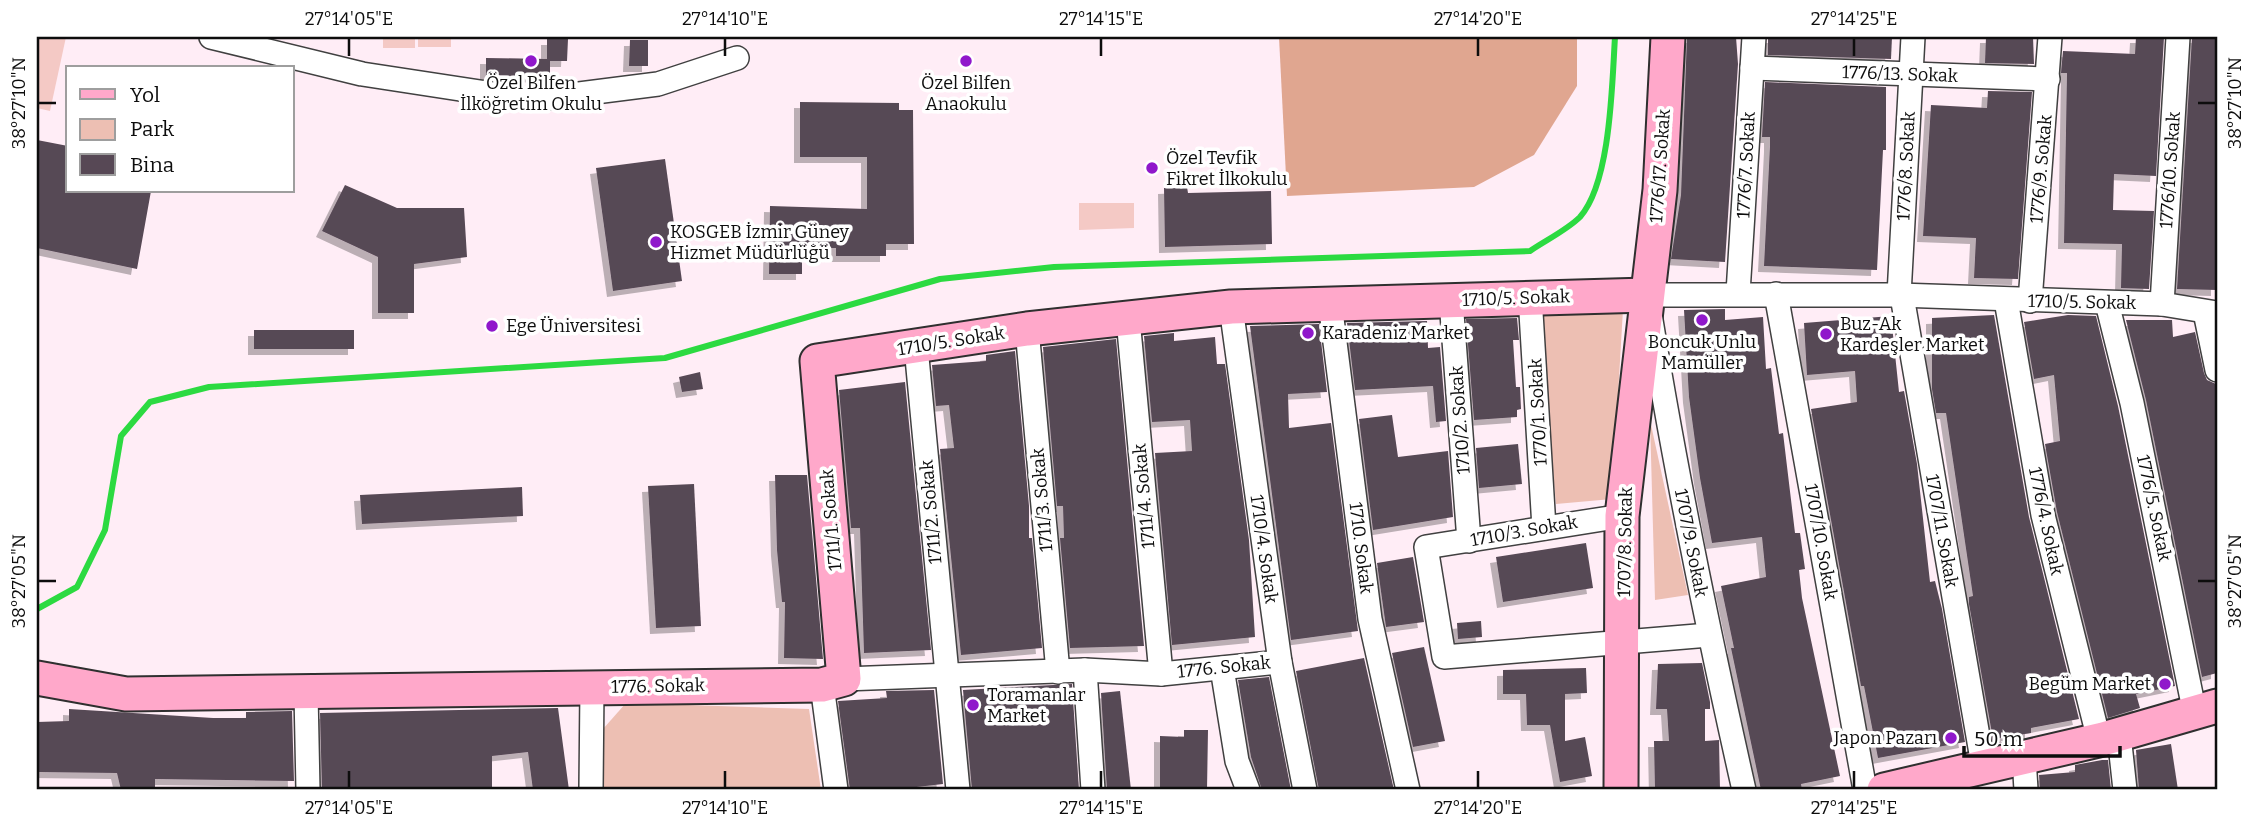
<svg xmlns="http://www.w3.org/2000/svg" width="2254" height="827" viewBox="0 0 2254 827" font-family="Bitter,serif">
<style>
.green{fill:#edbfb3}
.forest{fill:#e0a690}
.pitch{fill:#f4c9c5}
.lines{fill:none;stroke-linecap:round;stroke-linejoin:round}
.stream{stroke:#2cda41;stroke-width:6}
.building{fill:#574855;filter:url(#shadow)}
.street-casing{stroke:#404040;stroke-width:26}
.secondary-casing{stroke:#2f2f2f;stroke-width:37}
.street{stroke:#fff;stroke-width:23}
.secondary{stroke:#ffa8ca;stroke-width:33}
.ticks{fill:none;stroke:#0d0d0d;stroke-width:2.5}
.poi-dot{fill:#9018cb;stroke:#fff;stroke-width:2.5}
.labels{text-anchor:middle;stroke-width:7;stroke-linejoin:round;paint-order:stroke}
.street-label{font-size:18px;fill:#0d0d0d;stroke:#fff}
.poi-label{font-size:18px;fill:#0d0d0d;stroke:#fff;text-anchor:start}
.neatline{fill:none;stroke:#0d0d0d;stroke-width:2.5}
.ticks-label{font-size:18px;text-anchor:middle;fill:#0d0d0d}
</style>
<defs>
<filter id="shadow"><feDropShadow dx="-6" dy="6" stdDeviation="0" flood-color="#0004"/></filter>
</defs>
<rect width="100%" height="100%" fill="#ffedf6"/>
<g class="green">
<path d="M1538 307 1623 309 1612 499 1556 504Z"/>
<path d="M1650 420 1688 595 1655 600Z"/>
<path d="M626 703 809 709 821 790H604L603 729Z"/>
</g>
<path class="forest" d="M1279 37H1577V86L1534 155 1474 187 1287 196Z"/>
<g class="pitch">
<path d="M37 37H66L50 111 37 108Z"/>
<rect x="383" y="37" width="32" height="11"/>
<rect x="418" y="37" width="33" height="10"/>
<path d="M1079 203H1134V228L1079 230Z"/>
</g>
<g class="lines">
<path class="stream" d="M37 609 77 587 105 530 121 436 150 402 209 387 665 358 940 279 1054 267 1530 251C1546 240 1567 230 1580 217 1611 182 1612 83 1615 37"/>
</g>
<g class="building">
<path d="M1687 37H1736L1738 64 1725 262 1671 259 1681 195Z"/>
<path d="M1768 37H1892L1891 59 1768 55Z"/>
<path d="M1986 37H2033L2034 64 1985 63Z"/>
<path d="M2136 37H2164L2156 176 2114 174 2113 210 2154 211 2149 289 2121 288 2122 244 2064 243 2067 73H2061L2063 51 2135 54Z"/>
<path d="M2192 37H2217V290L2177 289Z"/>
<path d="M547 39H568L567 61H550V77L486 75V58L547 59Z"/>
<path d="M630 40H648V66H629Z"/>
<path d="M1765 82 1886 87V150H1883L1877 270 1764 266 1770 146V137H1762Z"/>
<path d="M1988 91 2032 92 2018 279 1974 278 1976 238 1923 236 1931 105 1987 108Z"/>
<path d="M800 102 899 103V110H913L914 244H886V256H836V248H802V274H769L770 206 867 209V157H800Z"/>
<path d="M37 140 68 146V191H151L137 269 37 248Z"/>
<path d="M665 159 682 281 613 291 596 168Z"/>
<path d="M345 185 397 208H464L467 257 414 264V313H378V257L322 231Z"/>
<path d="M1187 187 1188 193 1271 191 1272 244 1165 247 1164 188Z"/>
<path d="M1725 309V320L1763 317 1766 369 1771 368 1779 434 1783 433 1795 533H1800L1805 569 1799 570 1802 598 1840 776 1801 784 1802 790H1761L1731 648H1734L1721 586 1766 577 1762 537 1712 543 1700 478 1689 397 1684 310Z"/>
<path d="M1994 315 2029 517 2079 719 2031 728V733L1993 739 1969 604V597L1973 596 1946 413H1936L1932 389V318Z"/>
<path d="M2068 315 2096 316 2118 406 2175 686 2136 694 2140 708 2108 718 2057 512 2045 444 2060 441 2054 375 2034 379 2024 322Z"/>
<path d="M1891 316 1899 392 1904 391 1917 464 1930 582 1935 581 1942 609 1965 742 1878 758 1864 686H1861L1811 409 1857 402 1855 371 1807 375 1804 323Z"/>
<path d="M1517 318 1519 340H1513L1516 387H1520L1521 409 1517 410V417L1474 420 1466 319Z"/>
<path d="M2126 320H2172L2173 337 2195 332 2204 373 2207 380 2216 384 2217 673 2202 677 2146 400Z"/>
<path d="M1427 321 1428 348 1440 347 1446 421 1436 422 1433 386 1355 390 1347 323Z"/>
<path d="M1319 324 1327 392 1288 394 1289 428 1331 423 1358 631 1291 640 1250 326Z"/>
<rect x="254" y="330" width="100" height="19"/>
<path d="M1174 333V341L1215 337 1217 364H1225L1249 540 1255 637 1172 645 1155 453 1192 451 1190 420 1152 422 1144 336Z"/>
<path d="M1116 339 1144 646 1070 648 1060 538H1064L1063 506H1057L1043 347Z"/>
<path d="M1015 351 1029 506V538H1032L1042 648 961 655 940 449 954 448 949 405 936 406 932 365 986 361V355Z"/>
<path d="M700 372 703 389 682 392 679 377Z"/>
<path d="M905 382 931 650 864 653 860 528H851L839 390Z"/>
<path d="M1392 415 1398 457 1448 451 1453 517 1373 530 1359 419Z"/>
<path d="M1518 444 1522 484 1479 488 1476 448Z"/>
<path d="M775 475H807L823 659 784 658 785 602H782L777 550Z"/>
<path d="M694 484 701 626 656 628 648 486Z"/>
<path d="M522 487 523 516 362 524 360 495Z"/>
<path d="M1586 543 1593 588 1503 602 1496 557Z"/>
<path d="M1413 557 1424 622 1386 627 1377 563Z"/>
<path d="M1481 621 1482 637 1458 639 1457 623Z"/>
<path d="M1424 647 1445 741 1413 747 1392 653Z"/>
<path d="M1364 658 1394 790H1319L1296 671Z"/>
<path d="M1702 663 1710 702V709H1705V741L1719 740 1720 790H1655L1654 741H1669L1667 709H1656L1658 664Z"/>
<path d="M1586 668 1587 693 1565 694V741L1585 737 1592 776 1560 782 1550 725H1527L1526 694H1503V670Z"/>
<path d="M1269 677 1291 790H1262L1251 757 1238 680Z"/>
<path d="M1072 684 1079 790H972L963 690Z"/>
<path d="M934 690 943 784 890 790H850L838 701 887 698 886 691Z"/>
<path d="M1120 691 1131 790H1107L1101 693Z"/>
<path d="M558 708 569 790H533L528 752 492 756V790L322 789 320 713Z"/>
<path d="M69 709 213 718H246V712L292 711 294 781 155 779V790H121L117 773 37 772V722L69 721Z"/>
<path d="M1184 730H1208L1207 790H1160V736L1184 737Z"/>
<path d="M2171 744 2178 790H2139L2136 750Z"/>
<path d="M2102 760H2108L2111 790H2040L2039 775 2075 772V765Z"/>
</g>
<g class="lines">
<defs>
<g id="street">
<path d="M211 37 362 74 532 100 658 84 737 58"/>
<path d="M1752 68 2048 79"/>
<path d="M1738 293 1754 37"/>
<path d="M1776 294 1865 790"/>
<path d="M1899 295 1913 37"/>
<path d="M1530 296 1544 528"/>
<path d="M1902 296 1983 765"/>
<path d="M1451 300 1469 541"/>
<path d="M2006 300 2043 515 2099 740"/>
<path d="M2030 301 2050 37"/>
<path d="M1330 303 1370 619 1408 790"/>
<path d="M2107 303 2132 403 2195 714"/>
<path d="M2162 304 2178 37"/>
<path d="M1231 307 1280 662 1305 790"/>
<path d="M2205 312 2217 370"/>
<path d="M1128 319 1161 674"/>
<path d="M1027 329 1058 672"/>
<path d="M916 347 958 790"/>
<path d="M1622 516 1426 547 1444 657 1709 635"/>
<path d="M1222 668 1237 761 1248 790"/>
<path d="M1085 670 1093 790"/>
<path d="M844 679 1085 670 1161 674 1280 662"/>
<path d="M822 685 836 790"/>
<path d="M306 693 308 790"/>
<path d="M2119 735 2125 790"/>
<path d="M2024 757 2026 790"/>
<path d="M591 790 592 687"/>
<path d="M1744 790C1707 626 1673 461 1647 295H1899L2162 304 2217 313"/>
</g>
<g id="secondary">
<path d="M37 678 126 694 822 685 844 679 817 361 1027 329 1231 307 1647 295"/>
<path d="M1621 790 1622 516 1660 190 1668 37"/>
<path d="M1884 790 2103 739 2217 706"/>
</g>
</defs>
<use href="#street" class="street-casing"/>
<use href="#secondary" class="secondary-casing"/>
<use href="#street" class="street"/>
<use href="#secondary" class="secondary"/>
</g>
<path class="ticks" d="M349 38V56M725 38V56M1101 38V56M1478 38V56M1854 38V56M38 103H56M2198 103H2216M38 581H56M2198 581H2216M349 771V788M725 771V788M1101 771V788M1478 771V788M1854 771V788"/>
<g class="poi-dot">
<circle cx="531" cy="61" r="7"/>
<circle cx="966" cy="61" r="7"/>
<circle cx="1152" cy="168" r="7"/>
<circle cx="656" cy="242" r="7"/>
<circle cx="1702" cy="320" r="7"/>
<circle cx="492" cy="326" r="7"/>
<circle cx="1308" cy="333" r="7"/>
<circle cx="1826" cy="334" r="7"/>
<circle cx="2165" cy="684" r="7"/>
<circle cx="973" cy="705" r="7"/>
<circle cx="1951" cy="738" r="7"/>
</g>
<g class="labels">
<g class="street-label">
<text transform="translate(1900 74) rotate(2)" y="6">1776/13. Sokak</text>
<text transform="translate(1746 165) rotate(-87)" y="6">1776/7. Sokak</text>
<text transform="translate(1660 166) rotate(-86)" y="6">1776/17. Sokak</text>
<text transform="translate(1906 166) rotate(-87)" y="6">1776/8. Sokak</text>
<text transform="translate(2041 169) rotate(-85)" y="6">1776/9. Sokak</text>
<text transform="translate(2170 170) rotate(-86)" y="6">1776/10. Sokak</text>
<text transform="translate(1516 298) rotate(-2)" y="6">1710/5. Sokak</text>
<text transform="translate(2082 302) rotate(1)" y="6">1710/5. Sokak</text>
<text transform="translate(951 341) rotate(-9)" y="6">1710/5. Sokak</text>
<text transform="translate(1538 412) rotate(-93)" y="6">1770/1. Sokak</text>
<text transform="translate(1460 420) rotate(-94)" y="6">1710/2. Sokak</text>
<text transform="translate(1144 496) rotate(-95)" y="6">1711/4. Sokak</text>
<text transform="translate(1042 500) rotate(-95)" y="6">1711/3. Sokak</text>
<text transform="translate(2154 508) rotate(78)" y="6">1776/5. Sokak</text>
<text transform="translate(931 512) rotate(-95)" y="6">1711/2. Sokak</text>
<text transform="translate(831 520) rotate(-95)" y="6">1711/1. Sokak</text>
<text transform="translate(2046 521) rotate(78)" y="6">1776/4. Sokak</text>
<text transform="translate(1524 531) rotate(-10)" y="6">1710/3. Sokak</text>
<text transform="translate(1942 531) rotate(80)" y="6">1707/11. Sokak</text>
<text transform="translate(1625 542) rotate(-89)" y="6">1707/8. Sokak</text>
<text transform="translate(1821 542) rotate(80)" y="6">1707/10. Sokak</text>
<text transform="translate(1691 543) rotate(79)" y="6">1707/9. Sokak</text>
<text transform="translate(1361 548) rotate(83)" y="6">1710. Sokak</text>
<text transform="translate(1264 549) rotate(82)" y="6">1710/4. Sokak</text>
<text transform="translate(1224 667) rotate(-6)" y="6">1776. Sokak</text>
<text transform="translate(658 686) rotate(-1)" y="6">1776. Sokak</text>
</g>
<g class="poi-label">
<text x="531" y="89" text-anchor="middle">Özel Bilfen<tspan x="531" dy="21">İlköğretim Okulu</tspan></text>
<text x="966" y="89" text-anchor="middle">Özel Bilfen<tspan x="966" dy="21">Anaokulu</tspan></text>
<text x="1166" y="164">Özel Tevfik<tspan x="1166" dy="21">Fikret İlkokulu</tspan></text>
<text x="670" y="238">KOSGEB İzmir Güney<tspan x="670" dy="21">Hizmet Müdürlüğü</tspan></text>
<text x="1840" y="330">Buz-Ak<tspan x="1840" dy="21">Kardeşler Market</tspan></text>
<text x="506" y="332">Ege Üniversitesi</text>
<text x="1322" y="339">Karadeniz Market</text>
<text x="1702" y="348" text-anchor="middle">Boncuk Unlu<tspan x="1702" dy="21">Mamüller</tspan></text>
<text x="2151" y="690" text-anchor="end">Begüm Market</text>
<text x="987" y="701">Toramanlar<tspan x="987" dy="21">Market</tspan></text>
<text x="1937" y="744" text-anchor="end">Japon Pazarı</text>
</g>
</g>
<rect width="2254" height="827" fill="none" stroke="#ffffff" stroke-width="77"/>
<rect x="66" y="66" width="228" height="126" fill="#ffffff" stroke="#9e9e9e" stroke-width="2"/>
<rect x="80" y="89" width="35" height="10" fill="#ffa8ca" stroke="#9e9e9e" stroke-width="2"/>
<text x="130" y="102" font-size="21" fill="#0d0d0d">Yol</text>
<rect x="80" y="119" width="35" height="21" fill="#edbfb3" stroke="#9e9e9e" stroke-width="2"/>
<text x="130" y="136" font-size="21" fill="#0d0d0d">Park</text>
<rect x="80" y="154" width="35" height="21" fill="#574855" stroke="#9e9e9e" stroke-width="2"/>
<text x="130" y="172" font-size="21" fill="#0d0d0d">Bina</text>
<path d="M1964 746v10h156v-10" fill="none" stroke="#0d0d0d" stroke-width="3.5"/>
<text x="1974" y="746" font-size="21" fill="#0d0d0d" stroke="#ffffff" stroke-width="5" paint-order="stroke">50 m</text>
<rect x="38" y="38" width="2178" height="750" class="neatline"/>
<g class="ticks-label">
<text x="349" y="25">27°14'05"E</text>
<text x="725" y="25">27°14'10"E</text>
<text x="1101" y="25">27°14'15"E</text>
<text x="1478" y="25">27°14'20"E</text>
<text x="1854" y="25">27°14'25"E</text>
<text transform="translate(19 103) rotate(-90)" y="6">38°27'10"N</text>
<text transform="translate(2235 103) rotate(-90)" y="6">38°27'10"N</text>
<text transform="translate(19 581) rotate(-90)" y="6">38°27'05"N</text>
<text transform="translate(2235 581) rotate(-90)" y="6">38°27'05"N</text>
<text x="349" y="814">27°14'05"E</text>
<text x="725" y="814">27°14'10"E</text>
<text x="1101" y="814">27°14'15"E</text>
<text x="1478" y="814">27°14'20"E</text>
<text x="1854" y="814">27°14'25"E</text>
</g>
</svg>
